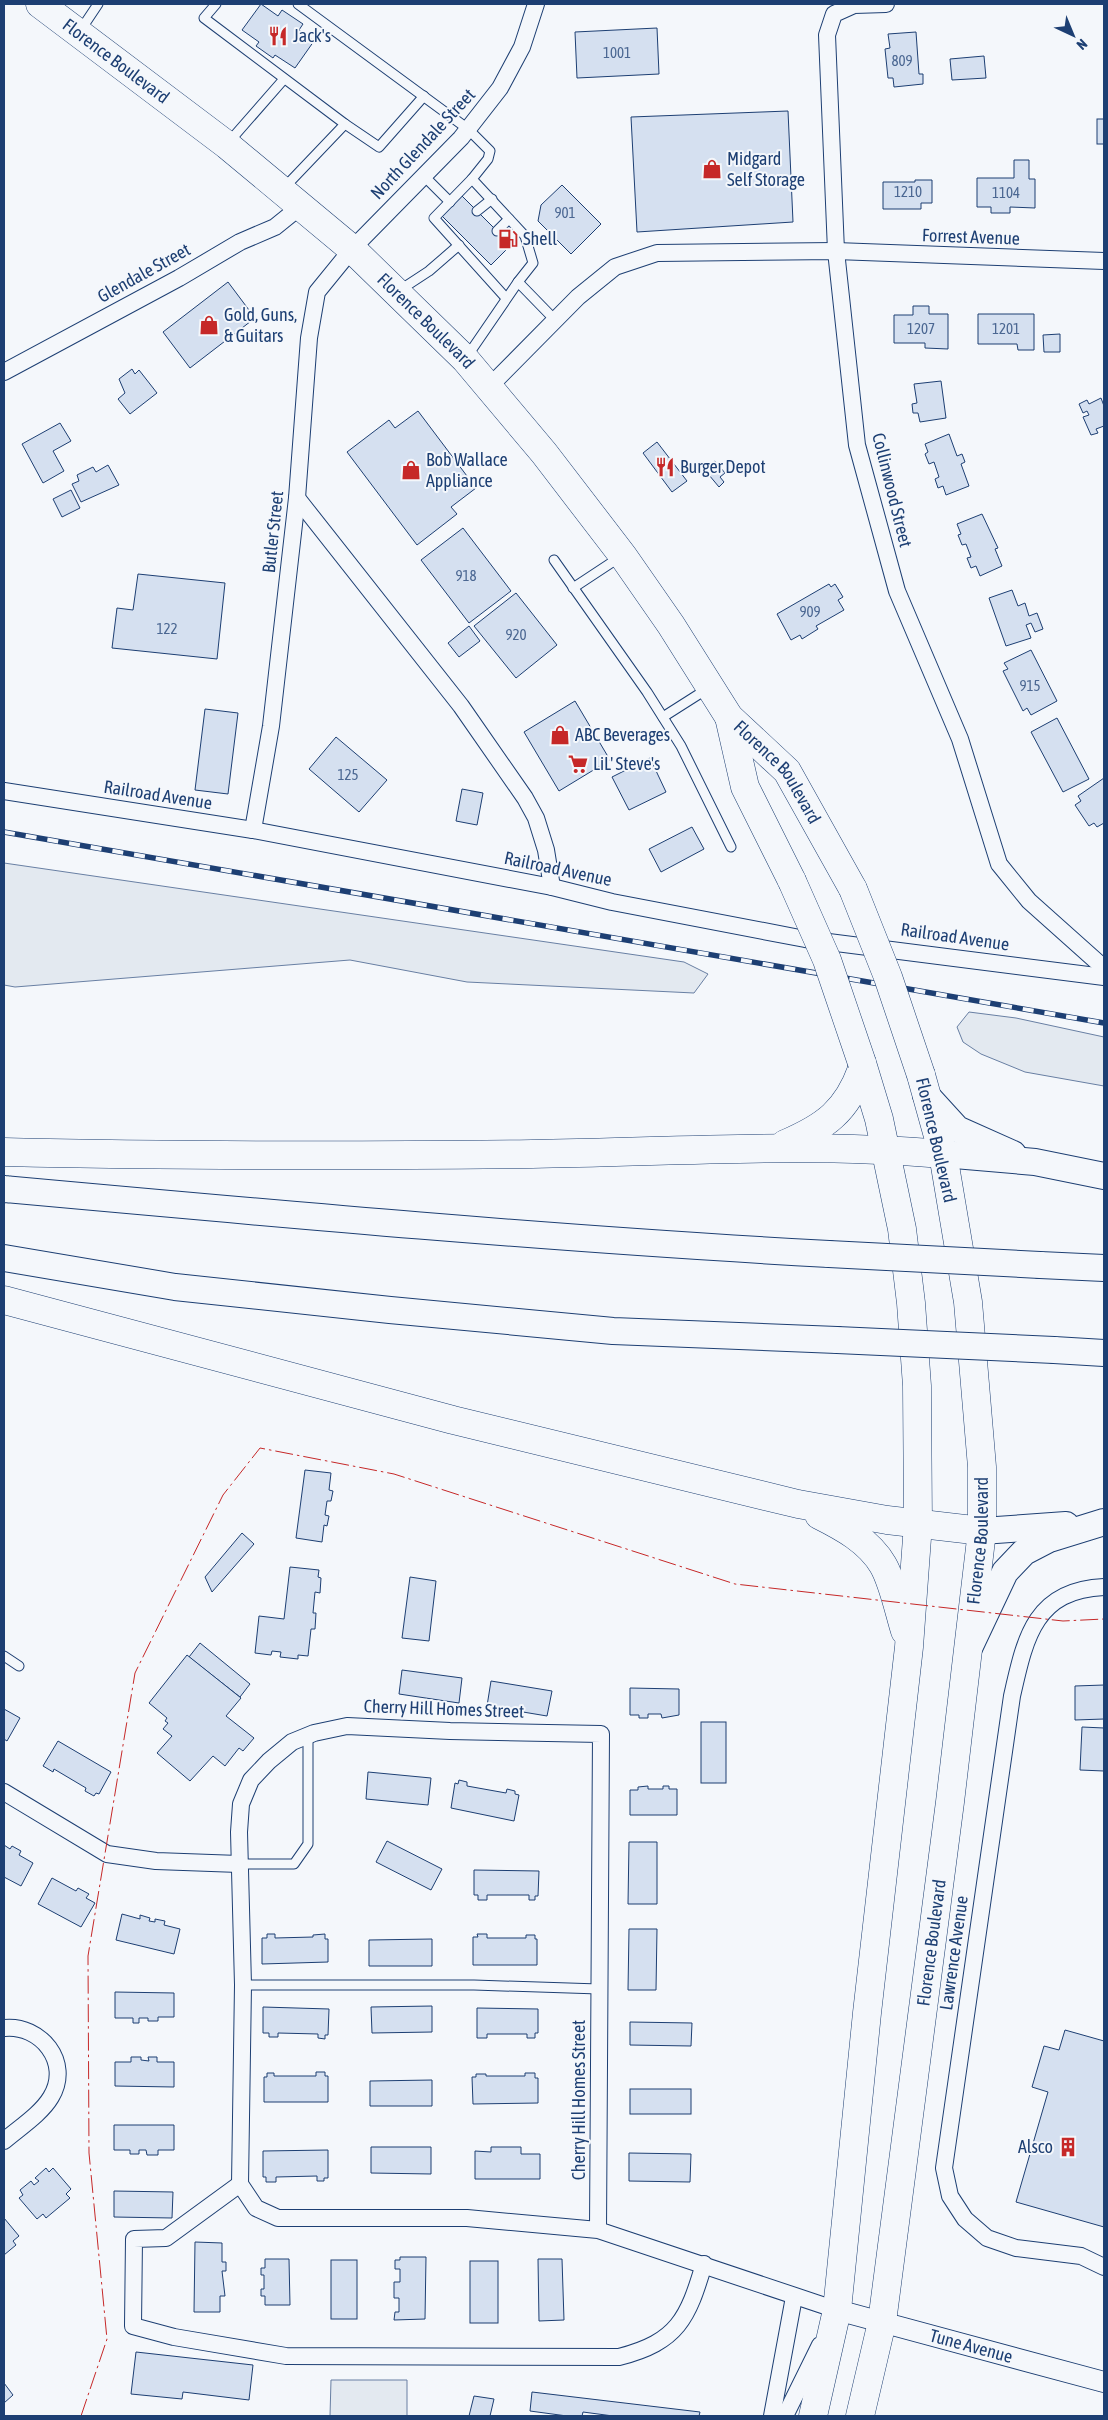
<svg xmlns="http://www.w3.org/2000/svg" width="1108" height="2420" viewBox="0 0 1108 2420" font-family="'Asap Condensed',sans-serif">
<style>
.green{fill:#e3e9f0;stroke:#687fa3}
.building{fill:#d5e0f0;stroke:#1d3f73}
.lines{fill:none;stroke-linecap:round;stroke-linejoin:round}
.service-casing{stroke:#1d3f73;stroke-width:11}
.minor-casing{stroke:#1d3f73;stroke-width:18}
.tertiary-casing{stroke:#1d3f73;stroke-width:22}
.primary-casing{stroke:#1d3f73;stroke-width:28}
.trunk-casing{stroke:#1d3f73;stroke-width:29}
.service{stroke:#f4f7fb;stroke-width:9}
.minor{stroke:#f4f7fb;stroke-width:16}
.tertiary{stroke:#f4f7fb;stroke-width:20}
.primary{stroke:#f4f7fb;stroke-width:26}
.trunk{stroke:#f4f7fb;stroke-width:28}
.rail-casing{stroke:#1d3f73;stroke-width:5.5}
.rail{stroke:#f4f7fb;stroke-width:4;stroke-dasharray:11;stroke-linecap:butt}
.primary-bridge-casing{stroke:#1d3f73;stroke-width:28;stroke-linecap:butt}
.trunk-bridge-casing{stroke:#1d3f73;stroke-width:29;stroke-linecap:butt}
.primary-bridge{stroke:#f4f7fb;stroke-width:26}
.trunk-bridge{stroke:#f4f7fb;stroke-width:28}
.power{stroke:#c62828;stroke-width:1;stroke-dasharray:18 4 2.5 4;stroke-linecap:butt}
.labels{text-anchor:middle;stroke-width:4;stroke-linejoin:round;paint-order:stroke}
.number-label{font-size:15px;fill:#4b6792}
.poi-label{font-size:18px;fill:#1d3f73;stroke:#f4f7fb;text-anchor:start}
.street-label{font-size:18px;fill:#1d3f73;stroke:#f4f7fb}
</style>
<rect width="100%" height="100%" fill="#f4f7fb"/>
<g class="green">
<path d="M4 863 684 962 708 974 694 993 467 982 350 960 15 987 4 985Z"/>
<path d="M969 1012 1016 1018 1104 1037V1086L1025 1072 981 1054 963 1042 957 1027Z"/>
<path d="M331 2380H407V2416H330Z"/>
</g>
<g class="building">
<path d="M261 4 278 16 282 10 303 24 299 30 314 41 295 68 275 55 273 58 256 46 259 42 242 30Z"/>
<path d="M657 28 659 74 577 78 575 32Z"/>
<path d="M916 32 919 74H923V84L894 87 893 78H888L885 49 890 48 888 34Z"/>
<path d="M984 56 986 78 952 80 950 59Z"/>
<path d="M788 111 793 222 637 232 631 117Z"/>
<rect x="1097" y="119" width="7" height="25"/>
<path d="M1014 160H1029V179H1035V208L1010 207V213H991V207H977V178H1014Z"/>
<path d="M915 180H932V203H921V209H883V182H915Z"/>
<path d="M562 185 601 224 571 254 538 221 541 205Z"/>
<path d="M461 195 511 245 491 265 441 215Z"/>
<path d="M228 282 255 318 190 368 163 332Z"/>
<path d="M913 306H929V314H948V349L925 348V343H894V315H913Z"/>
<path d="M978 314H1034V350H1018L1017 344H978Z"/>
<path d="M1060 334V352H1044L1043 335Z"/>
<path d="M132 369 135 374 139 370 157 393 130 414 118 399 125 393 119 379Z"/>
<path d="M941 381 946 418 920 422 918 413H913L912 404 917 403 914 384Z"/>
<path d="M1101 398 1104 406V426L1096 429 1098 433 1091 435 1083 417 1089 415 1087 411 1083 413 1079 404 1087 400 1089 404Z"/>
<path d="M418 411 476 488 451 507 457 514 417 545 347 452 389 420 395 428Z"/>
<path d="M60 423 71 441 53 451 64 471 43 483 22 444Z"/>
<path d="M949 434 957 456 962 454 965 462 961 464 969 486 946 495 943 486 938 488 935 479 939 477 934 462 929 464 925 454 928 452 925 444Z"/>
<path d="M657 442 687 481 672 492 643 453Z"/>
<path d="M715 461 725 473 720 477 724 482 719 487 704 469Z"/>
<path d="M108 465 119 485 81 502 72 484 79 481 77 475 93 467 96 472Z"/>
<path d="M71 490 80 508 62 517 53 499Z"/>
<path d="M982 514 998 548 995 549 1002 566 980 576 976 566 971 568 967 558 971 557 966 544 962 545 958 535 961 534 957 524Z"/>
<path d="M463 528 511 591 469 623 421 560Z"/>
<path d="M138 574 225 583 217 659 112 648 117 608 133 610Z"/>
<path d="M829 584 831 587 835 584 843 597 838 600 844 610 816 626 818 629 802 639 800 635 791 640 777 614Z"/>
<path d="M1012 590 1018 606 1025 603 1029 616 1037 613 1043 629 1035 632 1031 623 1026 625 1031 638 1006 646 989 598Z"/>
<path d="M516 593 557 645 516 678 474 626Z"/>
<path d="M469 626 480 641 459 657 448 643Z"/>
<path d="M1031 650 1057 701 1031 715 1027 708 1023 711 1003 671 1008 669 1004 663Z"/>
<path d="M575 701 610 760 559 791 524 732Z"/>
<path d="M205 709 238 713 228 794 195 790Z"/>
<path d="M1057 718 1089 779 1063 792 1031 732Z"/>
<path d="M336 737 387 780 359 812 309 769Z"/>
<path d="M650 758 666 792 629 810 612 777Z"/>
<path d="M1104 778V823L1097 827 1094 823 1089 826 1075 805 1081 801 1078 796Z"/>
<path d="M462 789 483 793 477 825 456 821Z"/>
<path d="M692 827 704 849 661 872 649 849Z"/>
<path d="M305 1470 331 1473 329 1490 333 1491 331 1501H327L325 1515 329 1516 327 1526 324 1525 322 1542 296 1538Z"/>
<path d="M242 1533 254 1544 212 1592 205 1577Z"/>
<path d="M290 1567 319 1570 318 1577 321 1578 320 1593 315 1592 313 1613H316L315 1629H311L308 1656 298 1655V1659L280 1657 281 1652 272 1651 271 1655 255 1653 259 1616 284 1619Z"/>
<path d="M410 1577 436 1581 429 1641 402 1638Z"/>
<path d="M200 1643 250 1684 240 1697 189 1657Z"/>
<path d="M187 1655 241 1698 226 1716 254 1738 243 1751 239 1748 225 1766 213 1756 190 1781 157 1753 172 1736 163 1729 168 1723 165 1721 167 1718 149 1703Z"/>
<path d="M402 1670 462 1678 459 1703 399 1694Z"/>
<path d="M491 1681 552 1691 547 1716 487 1706Z"/>
<path d="M1104 1685V1719L1075 1720V1686Z"/>
<path d="M630 1688 679 1689V1715L662 1718 661 1714H648V1718H639V1715H630Z"/>
<path d="M4 1709 20 1718 7 1741 4 1739Z"/>
<rect x="701" y="1722" width="25" height="61"/>
<path d="M1082 1727 1104 1728V1771L1080 1770Z"/>
<path d="M58 1741 111 1772 99 1794 96 1793 94 1796 85 1791 86 1788 54 1769 53 1772 43 1766Z"/>
<path d="M368 1772 431 1778 428 1805 366 1799Z"/>
<path d="M459 1780 467 1782V1786L506 1793 507 1789 515 1791V1794L519 1795 514 1821 451 1808 455 1783 458 1784Z"/>
<path d="M648 1786V1789H663V1786H669V1789H677V1815H630V1790H638V1787Z"/>
<path d="M387 1841 442 1869 431 1890 376 1862Z"/>
<path d="M629 1842H657V1904H628Z"/>
<path d="M4 1845 10 1849 12 1846 21 1851 19 1855 33 1863 21 1886 4 1877Z"/>
<path d="M474 1870 539 1871 538 1896H535V1900H529V1895H487V1900H478V1895H474Z"/>
<path d="M52 1878 76 1891 78 1888 89 1894 86 1898 95 1903 81 1927 38 1904Z"/>
<path d="M122 1914 140 1919V1915L150 1918 149 1921 155 1922V1919L165 1921 164 1925 180 1929 174 1954 116 1940Z"/>
<path d="M629 1929H657L656 1990H628Z"/>
<path d="M267 1934H275V1938L313 1937V1935L325 1934V1939H328V1962L262 1964V1938H267Z"/>
<path d="M477 1934H487V1938H526V1935H535V1939H537V1965H473V1937H478Z"/>
<path d="M432 1939V1966H369V1940Z"/>
<path d="M115 1992 174 1993V2017H158V2021H148V2018H139V2023H133V2018H115Z"/>
<path d="M432 2006V2032L372 2033 371 2007Z"/>
<path d="M263 2007 329 2009 328 2035H325V2039L318 2038V2034L278 2033V2037H269V2033H263Z"/>
<path d="M477 2008 538 2009V2033H535V2038H527V2034H487V2038H477Z"/>
<path d="M630 2022 692 2023 691 2046 630 2045Z"/>
<path d="M1065 2030 1104 2041V2227L1016 2202 1048 2092 1032 2087 1044 2046 1059 2050Z"/>
<path d="M131 2057H141V2060L149 2061 148 2057H157V2062H174V2087L115 2086V2062H131Z"/>
<path d="M316 2072H325V2076H328V2102H264V2077H267V2073H274V2076H316Z"/>
<path d="M525 2073H535V2078H538V2103L473 2104 472 2077H476V2074H486V2076H525Z"/>
<path d="M432 2080V2106H370V2081Z"/>
<rect x="630" y="2089" width="61" height="25"/>
<path d="M114 2125H174V2150H158V2155H147L146 2150H139V2154H130V2150H114Z"/>
<path d="M371 2147H431V2174L371 2173Z"/>
<path d="M491 2147H521V2154H540V2179H475V2151L491 2152Z"/>
<path d="M328 2150V2178H324V2181H317V2176L276 2177V2182H266V2177H263V2151Z"/>
<path d="M629 2153 691 2154 690 2182 629 2181Z"/>
<path d="M46 2168 49 2172 53 2168 71 2189 66 2194 70 2198 46 2218 43 2214 37 2219 19 2198 23 2195 20 2190 31 2181 34 2185 39 2181 35 2178Z"/>
<path d="M114 2191 173 2192 172 2218 114 2217Z"/>
<path d="M4 2218 19 2236 13 2241 16 2245 4 2255Z"/>
<path d="M195 2242 222 2243V2262H226V2271H222L225 2296H220V2312H194Z"/>
<path d="M400 2257H426L425 2319 394 2320 395 2312H399V2298H394V2282H400V2269H395V2260H400Z"/>
<path d="M265 2259H289L290 2305H265V2296H261V2289H264V2275H261V2268H265Z"/>
<path d="M538 2259H562L564 2320 539 2321Z"/>
<rect x="331" y="2260" width="26" height="59"/>
<rect x="470" y="2261" width="28" height="62"/>
<path d="M136 2352 253 2365 249 2400 183 2392 182 2399 131 2394Z"/>
<path d="M4 2383 13 2395 4 2403Z"/>
<path d="M532 2392 700 2412 699 2416H613L583 2412 582 2416H567L530 2411Z"/>
<path d="M474 2396 494 2399 490 2416H469Z"/>
</g>
<g class="lines">
<defs>
<g id="service">
<path d="M216 4 204 18 345 124 379 147 424 96"/>
<path d="M298 4 468 129 490 151 488 159 472 179 525 236 533 263 518 282"/>
<path d="M80 31 98 4"/>
<path d="M228 143 284 79"/>
<path d="M424 176 450 202"/>
<path d="M472 179 434 218 506 298"/>
<path d="M283 189 345 124"/>
<path d="M477 211 492 199"/>
<path d="M497 231 509 219"/>
<path d="M400 290 429 271 459 245"/>
<path d="M466 358 518 282 555 320"/>
<path d="M554 560 647 692 681 746 731 847"/>
<path d="M573 588 620 557"/>
<path d="M663 717 707 689"/>
<path d="M4 1656 19 1666"/>
<path d="M239 1864H294L308 1844V1735"/>
<path d="M243 1985H474L599 1989"/>
</g>
<g id="minor">
<path d="M886 4 854 5 834 14 827 35 836 251 857 445 897 591 960 739 999 864 1029 901 1104 968"/>
<path d="M4 372 179 278 240 242 275 227 301 206"/>
<path d="M488 388 578 297 615 267 657 253 836 251 1104 261"/>
<path d="M297 498 461 706 525 798 536 818 546 850 552 887"/>
<path d="M4 791 253 830 552 887 612 902 805 939 1104 977"/>
<path d="M253 830 271 726 297 498 309 338 317 292 352 249 461 138 500 88 522 47 536 4"/>
<path d="M1104 1587C1034 1590 1025 1639 1012 1696L944 2168 950 2196 965 2219 987 2238 1016 2248 1081 2256 1104 2267"/>
<path d="M4 1792 107 1854 156 1861 239 1864"/>
<path d="M4 2028C40 2024 72 2062 51 2097 41 2114 19 2128 4 2141"/>
<path d="M240 2184 166 2238 134 2239 133 2326 174 2337 286 2356 619 2357C678 2342 688 2318 704 2264"/>
<path d="M598 2230 601 1734 450 1731 347 1726 314 1733 292 1742 269 1761 251 1780 241 1804 239 1832 243 1985 240 2184 256 2208 278 2218H467L598 2230 837 2310 834 2317"/>
<path d="M772 2416 794 2297"/>
<path d="M785 2416 820 2345"/>
</g>
<g id="tertiary">
<path id="s1" d="M837 2310 1104 2382"/>
</g>
<g id="primary">
<path d="M926 1095 957 1129 1013 1154"/>
<path d="M943 1154 1035 1162 1104 1176"/>
<path d="M4 1189C279 1214 553 1239 829 1254"/>
<path d="M4 1258 175 1287 390 1310 613 1331 837 1340"/>
<path d="M1040 1265 1104 1268"/>
<path d="M1054 1350 1104 1353"/>
<path d="M982 1531 1066 1525"/>
<path d="M970 1646 1005 1572 1024 1552 1049 1539 1104 1522"/>
</g>
<g id="trunk">
<path id="s2" d="M40 4 227 145 352 249 465 359 544 453 623 556 671 625 729 717 787 771 853 889"/>
<path d="M729 717 745 787 792 881"/>
<path d="M785 1144C825 1127 847 1111 862 1069"/>
<path d="M4 1152C180 1156 356 1156 532 1154 669 1152 806 1142 943 1154"/>
<path d="M4 1300 453 1420 798 1504 887 1520 982 1531"/>
<path d="M819 1515C843 1527 869 1541 883 1565 893 1582 899 1612 905 1631"/>
<path d="M813 2416 837 2310 867 2013 909 1647 918 1524 917 1386 911 1303 902 1229 879 1119 862 1063"/>
<path id="s3" d="M860 2416 882 2322 950 1802 982 1531V1467L968 1302 943 1154 921 1075"/>
</g>
</defs>
<use href="#service" class="service-casing"/>
<use href="#minor" class="minor-casing"/>
<use href="#tertiary" class="tertiary-casing"/>
<use href="#primary" class="primary-casing"/>
<use href="#trunk" class="trunk-casing"/>
<use href="#service" class="service"/>
<use href="#minor" class="minor"/>
<use href="#tertiary" class="tertiary"/>
<use href="#primary" class="primary"/>
<use href="#trunk" class="trunk"/>
<defs>
<path id="rail" d="M4 832 1104 1023"/>
</defs>
<use href="#rail" class="rail-casing"/>
<use href="#rail" class="rail"/>
<defs>
<g id="primary-bridge">
<path d="M829 1254 1040 1265"/>
<path d="M837 1340 1054 1350"/>
</g>
<g id="trunk-bridge">
<path d="M792 881 827 960 862 1063"/>
<path d="M853 889 888 977 921 1075"/>
</g>
</defs>
<use href="#primary-bridge" class="primary-bridge-casing"/>
<use href="#trunk-bridge" class="trunk-bridge-casing"/>
<use href="#primary-bridge" class="primary-bridge"/>
<use href="#trunk-bridge" class="trunk-bridge"/>
<path class="power" d="M81 2416 107 2339 89 2153 88 1956 135 1673 223 1495 260 1448 394 1474 735 1584 1063 1621 1104 1619"/>
</g>
<defs>
<symbol id="restaurant-bare" viewBox="-9 -9 18 18"><path d="M-5-6h1v4h1v-4h1v4h1v-4h1v5L-1.5 .5V6h-2V.5L-5-1ZM5-6V6H3V1.5H1.5Q1.5-4 5-6Z" fill="#c62828" stroke="#f4f7fb" stroke-width="2.5" paint-order="stroke"/></symbol>
<symbol id="shop-bare" viewBox="-9 -9 18 18"><path d="M-5-2.5h2.3a2.7 3.5 0 0 1 5.4 0H5L5.5 6h-11ZM-1.5-2.5h3a1.5 2.3 0 0 0-3 0Z" fill="#c62828" stroke="#f4f7fb" stroke-width="2.5" paint-order="stroke"/></symbol>
<symbol id="fuel-bare" viewBox="-9 -9 18 18"><path d="M-5.5-6h7V0h2V4h1.3V-2.5L3-4.5l.8-.8L6-3V5H2.5V1h-1V6h-7ZM-4.2-4.7v3.2H.2V-4.7Z" fill="#c62828" stroke="#f4f7fb" stroke-width="2.5" paint-order="stroke"/></symbol>
<symbol id="supermarket-bare" viewBox="-9 -9 18 18"><path d="M-6-5.5h2.5l.6 2H6L4.5 2H-2.5L-4.4-4H-6ZM-1.5 3.2a1.3 1.3 0 1 0 .1 0ZM3 3.2a1.3 1.3 0 1 0 .1 0Z" fill="#c62828" stroke="#f4f7fb" stroke-width="2.5" paint-order="stroke"/></symbol>
<symbol id="building-bare" viewBox="-9 -9 18 18"><path d="M-4-6H4V6H1V3H-1V6H-4ZM-2.5-4.3h1.7v1.8h-1.7ZM.8-4.3h1.7v1.8H.8ZM-2.5-1h1.7V.8h-1.7ZM.8-1h1.7V.8H.8Z" fill="#c62828" stroke="#f4f7fb" stroke-width="2.5" paint-order="stroke"/></symbol>
</defs>
<g fill-rule="evenodd">
<use href="#restaurant-bare" x="264" y="22" width="28" height="28"/>
<use href="#shop-bare" x="698" y="155" width="28" height="28"/>
<use href="#fuel-bare" x="494" y="225" width="28" height="28"/>
<use href="#shop-bare" x="195" y="311" width="28" height="28"/>
<use href="#restaurant-bare" x="651" y="453" width="28" height="28"/>
<use href="#shop-bare" x="397" y="456" width="28" height="28"/>
<use href="#shop-bare" x="546" y="721" width="28" height="28"/>
<use href="#supermarket-bare" x="564" y="750" width="28" height="28"/>
<use href="#building-bare" x="1054" y="2133" width="28" height="28"/>
</g>
<g class="labels">
<g class="number-label">
<text x="617" y="58">1001</text>
<text x="902" y="66">809</text>
<text x="908" y="197">1210</text>
<text x="1006" y="198">1104</text>
<text x="565" y="218">901</text>
<text x="921" y="334">1207</text>
<text x="1006" y="334">1201</text>
<text x="466" y="581">918</text>
<text x="810" y="617">909</text>
<text x="167" y="634">122</text>
<text x="516" y="640">920</text>
<text x="1030" y="691">915</text>
<text x="348" y="780">125</text>
</g>
<g class="poi-label">
<text x="293" y="42">Jack's</text>
<text x="727" y="165">Midgard<tspan x="727" dy="21">Self Storage</tspan></text>
<text x="523" y="245">Shell</text>
<text x="224" y="321">Gold, Guns,<tspan x="224" dy="21">&amp; Guitars</tspan></text>
<text x="426" y="466">Bob Wallace<tspan x="426" dy="21">Appliance</tspan></text>
<text x="680" y="473">Burger Depot</text>
<text x="575" y="741">ABC Beverages</text>
<text x="593" y="770">LiL' Steve's</text>
<text x="1053" y="2153" text-anchor="end">Alsco</text>
</g>
<g class="street-label">
<text dy="6" stroke="none"><textPath href="#s2" startOffset="95">Florence Boulevard</textPath></text>
<text transform="translate(423 144) rotate(-47)" y="6">North Glendale Street</text>
<text transform="translate(971 237) rotate(2)" y="6">Forrest Avenue</text>
<text transform="translate(144 273) rotate(-29)" y="6">Glendale Street</text>
<text dy="6" stroke="none"><textPath href="#s2" startOffset="500">Florence Boulevard</textPath></text>
<text transform="translate(892 490) rotate(76)" y="6">Collinwood Street</text>
<text transform="translate(273 532) rotate(-84)" y="6">Butler Street</text>
<text dy="6" stroke="none"><textPath href="#s2" startOffset="1074">Florence Boulevard</textPath></text>
<text transform="translate(158 795) rotate(9)" y="6">Railroad Avenue</text>
<text transform="translate(558 869) rotate(12)" y="6">Railroad Avenue</text>
<text transform="translate(955 937) rotate(8)" y="6">Railroad Avenue</text>
<text transform="translate(936 1140) rotate(77)" y="6">Florence Boulevard</text>
<text dy="6" stroke="none"><textPath href="#s3" startOffset="884">Florence Boulevard</textPath></text>
<text transform="translate(444 1709) rotate(2)" y="6">Cherry Hill Homes Street</text>
<text dy="6" stroke="none"><textPath href="#s3" startOffset="479">Florence Boulevard</textPath></text>
<text transform="translate(954 1953) rotate(-82)" y="6">Lawrence Avenue</text>
<text transform="translate(579 2100) rotate(-90)" y="6">Cherry Hill Homes Street</text>
<text dy="6" stroke="none"><textPath href="#s1" startOffset="139">Tune Avenue</textPath></text>
</g>
</g>
<rect width="1108" height="2420" fill="none" stroke="#1d3f73" stroke-width="10"/>
<g transform="translate(1073 35) rotate(136)" stroke="#f4f7fb" stroke-width="4" paint-order="stroke">
<path d="M0-4L9 19L0 12L-9 19Z" fill="#1d3f73"/>
<text y="-8" font-size="14" font-weight="bold" text-anchor="middle" fill="#1d3f73">N</text>
</g>
</svg>
